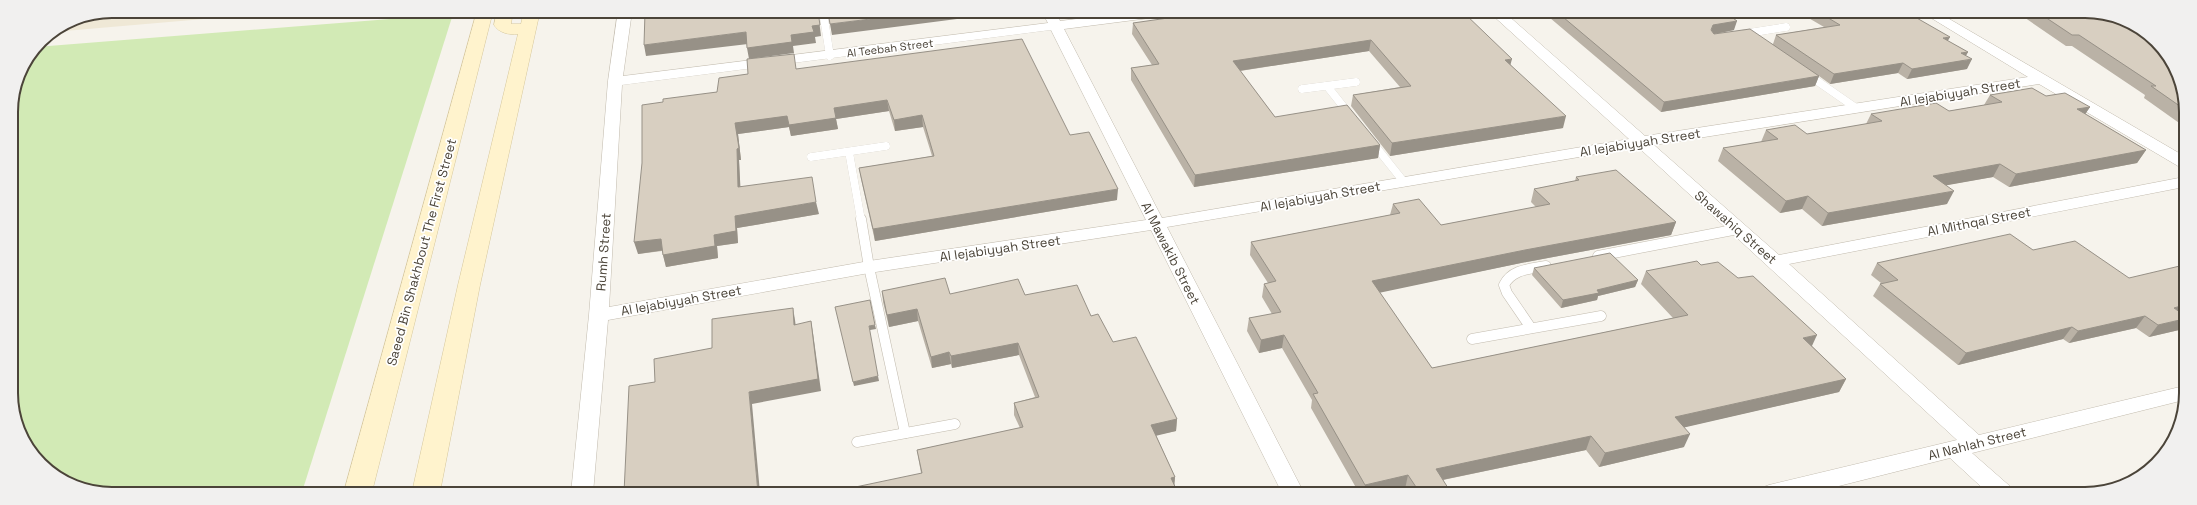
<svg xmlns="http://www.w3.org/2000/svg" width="2197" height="505" viewBox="0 0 2197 505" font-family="'Space Grotesk',sans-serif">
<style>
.education{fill:#efe8d6}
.green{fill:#d2eab5}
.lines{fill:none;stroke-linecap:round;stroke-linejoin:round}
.service-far1-casing{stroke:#c2bbae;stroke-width:8}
.service-casing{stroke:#c2bbae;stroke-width:11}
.minor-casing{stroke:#c2bbae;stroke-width:1}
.secondary-casing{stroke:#d6c79b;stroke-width:1}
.service-far1{stroke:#fff;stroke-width:8}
.service{stroke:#fff;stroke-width:10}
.minor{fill:#fff;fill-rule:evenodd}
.secondary{fill:#fff3cd;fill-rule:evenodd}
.wall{fill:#bab2a6}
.shaded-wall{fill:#979187}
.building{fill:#d8cfc1;stroke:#979187}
.labels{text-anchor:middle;stroke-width:3.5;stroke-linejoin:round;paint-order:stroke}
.far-street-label{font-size:11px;fill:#4b4439;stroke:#fff}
.street-label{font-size:13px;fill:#4b4439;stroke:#fff}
.rim{fill:none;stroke:#4b4439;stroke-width:2}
</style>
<rect width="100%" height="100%" fill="#f6f3ec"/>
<path class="education" d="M112 11H297L53 32 73 19Z"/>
<path class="green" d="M453 14 302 492H92L41 465 13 413 11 105 19 73 36 47Z"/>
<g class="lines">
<defs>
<g id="service-far1">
<path d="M823 12 830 56"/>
<path d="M1742 34 1786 27"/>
<path d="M1807 74 1856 108"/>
<path d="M1327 86 1350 115"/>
<path d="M1302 89 1356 82"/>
<path d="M1372 142 1404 182"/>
<path d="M849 152 861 220"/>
<path d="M811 157 886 146"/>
</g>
<g id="service">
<path d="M861 219 869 267 905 433"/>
<path d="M1598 256 1738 229"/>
<path d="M1531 328 1507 293 1504 285C1512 269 1530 269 1546 266"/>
<path d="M1472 339 1601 316"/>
<path d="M857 442 955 424"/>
</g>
<path id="minor" d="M618 11H632L623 76 1048 23 1042 12H1056L1060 21 1133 12H1172L1165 16 1064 29 1162 218 1629 139 1489 12H1504L1645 136 2028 77 1923 13H1939L2184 156V168L2178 166 2039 84 1654 145 1779 255 2184 177V187L1789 264 1979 435 2184 386V400L1972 453 2012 488 2015 494H1989L1950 458 1807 494H1758L1761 488 1769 485 1957 440 1638 147 1167 227 1304 493H1282L1151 230 869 273 608 320 593 493H571L589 315 608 81ZM1051 30 1146 220 869 261 609 307 622 85Z"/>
<g id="secondary">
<path d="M477 11H493L372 492H344Z"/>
<path d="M497 11H513L511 24H521L524 11H540L480 285 440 492H412L458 285 518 34C509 35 499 33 494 25Z"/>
</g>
</defs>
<use href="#service-far1" class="service-far1-casing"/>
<use href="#service" class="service-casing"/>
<use href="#minor" class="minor-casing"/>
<use href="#secondary" class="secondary-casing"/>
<use href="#service-far1" class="service-far1"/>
<use href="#service" class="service"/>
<use href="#minor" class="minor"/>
<use href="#secondary" class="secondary"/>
</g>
<g class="wall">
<path d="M1231 12 1510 64 1563 128 1390 156 1351 106 1353 95 1400 87 1369 51 1240 71 1275 117 1380 145 1378 158 1194 187 1131 80V68L1152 65 1132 34 1133 23 1190 17Z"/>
<path d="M1543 12 1744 13 1729 15 1734 30 1714 34 1773 44 1776 35 1824 27 1800 13H1897L1968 52 1966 55 1967 69 1907 79 1898 73 1830 84 1819 76 1815 86 1661 112Z"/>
<path d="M2018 13H2105L2184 92V131L2180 128 2182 125 2144 98 2145 95 2072 46H2066Z"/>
<path d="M797 69 1070 135 1117 200 875 241 861 179 859 168 932 156 923 127 895 131 889 111 836 119 838 129 791 136 789 127 738 134 741 160H739L740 186 819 214 737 228 738 243 717 246 718 258 666 267 662 251 638 254 663 102 717 92Z"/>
<path d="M1990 95 2046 96 2090 107 2085 114 2146 150 2137 163 2009 187 1993 177 1946 185 1947 204 1822 226 1802 209 1780 213 1718 161 1723 148 1761 142 1766 130 1807 134 1866 124 1871 114 1949 111 1984 105Z"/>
<path d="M1576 177 1676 222 1671 235 1521 263 1379 292 1432 368 1673 318 1641 284 1646 271 1701 265 1812 346 1846 379 1839 392 1684 427V447L1599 467 1586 450 1443 480 1450 493H1408L1405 489 1385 493H1359L1311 408 1312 400 1282 348 1259 353 1247 331 1249 318 1272 314 1262 297 1264 284 1268 283 1250 255 1251 242 1390 215 1393 204 1441 225 1536 207 1531 202 1534 189 1575 181Z"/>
<path d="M2033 250 2179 330 2149 337 2136 328 2069 343 2063 339 1958 365 1873 296 1880 284 1881 283 1871 275 1877 263Z"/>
<path d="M1534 268 1638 280 1635 287 1598 296 1597 300 1561 308 1532 275Z"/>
<path d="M882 291 950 294 1025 295 1091 316 1177 419 1176 431 1156 435 1175 477 1174 485 921 473 919 462 917 450 1020 428 1014 415V403L1035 397 1019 355 952 368 951 364 932 368 918 321 889 327 883 302Z"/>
</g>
<g class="shaded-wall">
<path d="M818 12 821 36 815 37 816 43 793 46 794 53 749 59 747 48 791 35 812 26Z"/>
<path d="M927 12H996V14L832 35 830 24Z"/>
<path d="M1716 13H1744L1714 17Z"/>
<path d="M1737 21 1734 30 1710 35 1713 25Z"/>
<path d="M746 32 748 44 646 56 644 45Z"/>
<path d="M1950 37 1945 46 1943 38Z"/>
<path d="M1371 40 1369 51 1232 72 1233 61Z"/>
<path d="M1968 52 1963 61 1972 59 1967 69 1907 79 1912 69 1961 53Z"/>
<path d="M1512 59 1509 70 1505 60Z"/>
<path d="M1903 63 1898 73 1830 84 1834 74Z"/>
<path d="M1819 76 1815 86 1661 112 1664 102Z"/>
<path d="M887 100 889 111 836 119 838 129 791 136 789 127 738 134 741 160H739L741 198 738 187 735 123Z"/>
<path d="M2090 107 2082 119 2077 109Z"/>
<path d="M922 115 923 127 895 131 894 120Z"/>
<path d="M1566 116 1563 128 1390 156 1392 143Z"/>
<path d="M1380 145 1378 158 1194 187 1195 175Z"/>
<path d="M2146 150 2137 163 2009 187 2016 174Z"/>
<path d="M2000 164 1993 177 1926 189 1933 176Z"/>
<path d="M1118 189 1117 200 875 241 873 229Z"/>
<path d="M1954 191 1947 204 1822 226 1828 213Z"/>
<path d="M1808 196 1802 209 1780 213 1786 201Z"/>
<path d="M816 202 819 214 737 228 738 243 717 246 718 258 666 267 663 255 735 216Z"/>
<path d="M1676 222 1671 235 1521 263 1369 295 1372 281 1525 250Z"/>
<path d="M661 239 665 250 638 254 634 242Z"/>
<path d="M1638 280 1635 287 1598 296 1597 300 1561 308 1563 300 1597 290Z"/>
<path d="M2184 305V315L2174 308Z"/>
<path d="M793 308 795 320 797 336 794 325Z"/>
<path d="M917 309 918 321 889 327 887 315Z"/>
<path d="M2145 316 2136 328 2069 343 2078 331Z"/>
<path d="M2184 319V323L2179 330 2149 337 2158 325Z"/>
<path d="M811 321 813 333 821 391 752 404 760 493H758L749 392Z"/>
<path d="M875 325 876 329 870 330 869 326Z"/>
<path d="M2072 327 2063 339 1958 365 1966 353Z"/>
<path d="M1284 335 1282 348 1259 353 1261 340Z"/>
<path d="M1817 335 1811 348 1803 338Z"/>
<path d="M1018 343 1019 355 952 368 951 356Z"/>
<path d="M949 352 951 364 932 368 931 357Z"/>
<path d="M878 376 879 381 854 386 853 382Z"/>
<path d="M1846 379 1839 392 1669 431 1675 417Z"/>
<path d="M1177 419 1176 431 1151 437V425Z"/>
<path d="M1690 434 1684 447 1599 467 1605 453Z"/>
<path d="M1591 436 1586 450 1432 482 1436 469Z"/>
<path d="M1408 475 1405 489 1385 493H1363L1365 485Z"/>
<path d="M1175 477 1174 489 1171 478Z"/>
<path d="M1450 491V493H1441Z"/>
</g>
<g class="building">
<path d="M645 12H818L820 25 812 26 814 32 791 35 792 42 747 48 746 32 644 45Z"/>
<path d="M828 12H927L830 24Z"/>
<path d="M1231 12H1463L1512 59 1505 60 1566 116 1392 143 1353 95 1411 86 1371 40 1233 61 1275 117 1347 105 1380 145 1195 175 1131 68 1159 64 1133 23 1189 15 1190 17Z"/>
<path d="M1557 12 1726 13 1737 21 1713 25 1711 30 1714 34 1750 29 1819 76 1664 102Z"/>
<path d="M1820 13H1897L1899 14 1908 13 1950 37 1943 38 1968 52 1961 53 1972 59 1912 69 1903 63 1834 74 1776 35 1840 25Z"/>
<path d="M2039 13H2105L2157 41 2184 92V109L2151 86H2156L2079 35H2072Z"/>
<path d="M1022 39 1070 135 1089 132 1118 189 873 229 859 168 934 156 922 115 894 120 887 100 834 108 836 118 789 125 787 116 735 123 739 148 737 149 738 187 812 177 816 202 735 216 736 231 714 235 715 246 663 255 661 239 634 242 642 163V105L663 102V99L717 92 719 78 748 74 747 59 794 54 796 69Z"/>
<path d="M2032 88 2046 96 2065 93 2090 107 2077 109 2146 150 2016 174 2000 164 1933 176 1954 191 1828 213 1808 196 1786 201 1723 148 1778 139 1766 130 1795 125 1807 134 1882 121 1871 114 1936 103 1949 111 2002 102 1990 95Z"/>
<path d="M1616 170 1676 222 1525 250 1372 281 1432 368 1688 315 1646 271 1697 261 1701 265 1718 262 1738 278 1753 276 1817 335 1803 338 1846 379 1675 417 1690 434 1605 453 1591 436 1436 469 1450 491 1441 493H1420L1408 475 1365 485 1313 394 1318 393 1284 335 1261 340 1249 318 1281 312 1264 284 1276 281 1251 242 1400 213 1393 204 1419 199 1441 225 1550 204 1534 189 1579 180 1576 177Z"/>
<path d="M2010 234 2033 250 2075 241 2129 278 2184 265V305L2174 308 2184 315V319L2158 325 2145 316 2078 331 2072 327 1966 353 1880 284 1898 280 1877 263Z"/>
<path d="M1610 253 1638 280 1597 290 1599 293 1563 300 1534 268Z"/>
<path d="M945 278 950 294 1018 279 1025 295 1077 285 1091 316 1098 314 1113 342 1136 337 1177 419 1151 425 1175 477 1171 478 1178 493H827L922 473 917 450 1023 427 1014 403 1039 397 1018 343 951 356 949 352 931 357 917 309 887 315 882 291Z"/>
<path d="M870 300 875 325 869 326 878 376 853 382 835 307Z"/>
<path d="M793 308 794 325 811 321 818 379 749 392 758 493H624L629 386 655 382 654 359 712 348V319Z"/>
</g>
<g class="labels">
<g class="far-street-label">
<text transform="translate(890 48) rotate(-7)" y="4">Al Teebah Street</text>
</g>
<g class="street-label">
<text transform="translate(1960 92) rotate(-9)" y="5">Al Iejabiyyah Street</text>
<text transform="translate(1640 142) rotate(-9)" y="5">Al Iejabiyyah Street</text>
<text transform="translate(1320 196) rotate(-10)" y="5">Al Iejabiyyah Street</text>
<text transform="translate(1979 221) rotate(-11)" y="5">Al Mithqal Street</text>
<text transform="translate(1736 227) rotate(41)" y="5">Shawahiq Street</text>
<text transform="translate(1000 248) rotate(-8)" y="5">Al Iejabiyyah Street</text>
<text transform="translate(421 252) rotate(-75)" y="5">Saeed Bin Shakhbout The First Street</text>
<text transform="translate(603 252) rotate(-86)" y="5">Rumh Street</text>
<text transform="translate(1171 253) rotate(63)" y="5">Al Mawakib Street</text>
<text transform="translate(681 300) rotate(-10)" y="5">Al Iejabiyyah Street</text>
<text transform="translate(1977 443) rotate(-14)" y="5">Al Nahlah Street</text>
</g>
</g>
<path d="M0 0H2197V505H0ZM112 18H2085A94 94 0 0 1 2179 112V393A94 94 0 0 1 2085 487H112A94 94 0 0 1 18 393V112A94 94 0 0 1 112 18Z" fill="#f1f0ef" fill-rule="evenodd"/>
<path class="rim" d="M112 18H2085A94 94 0 0 1 2179 112V393A94 94 0 0 1 2085 487H112A94 94 0 0 1 18 393V112A94 94 0 0 1 112 18Z"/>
</svg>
